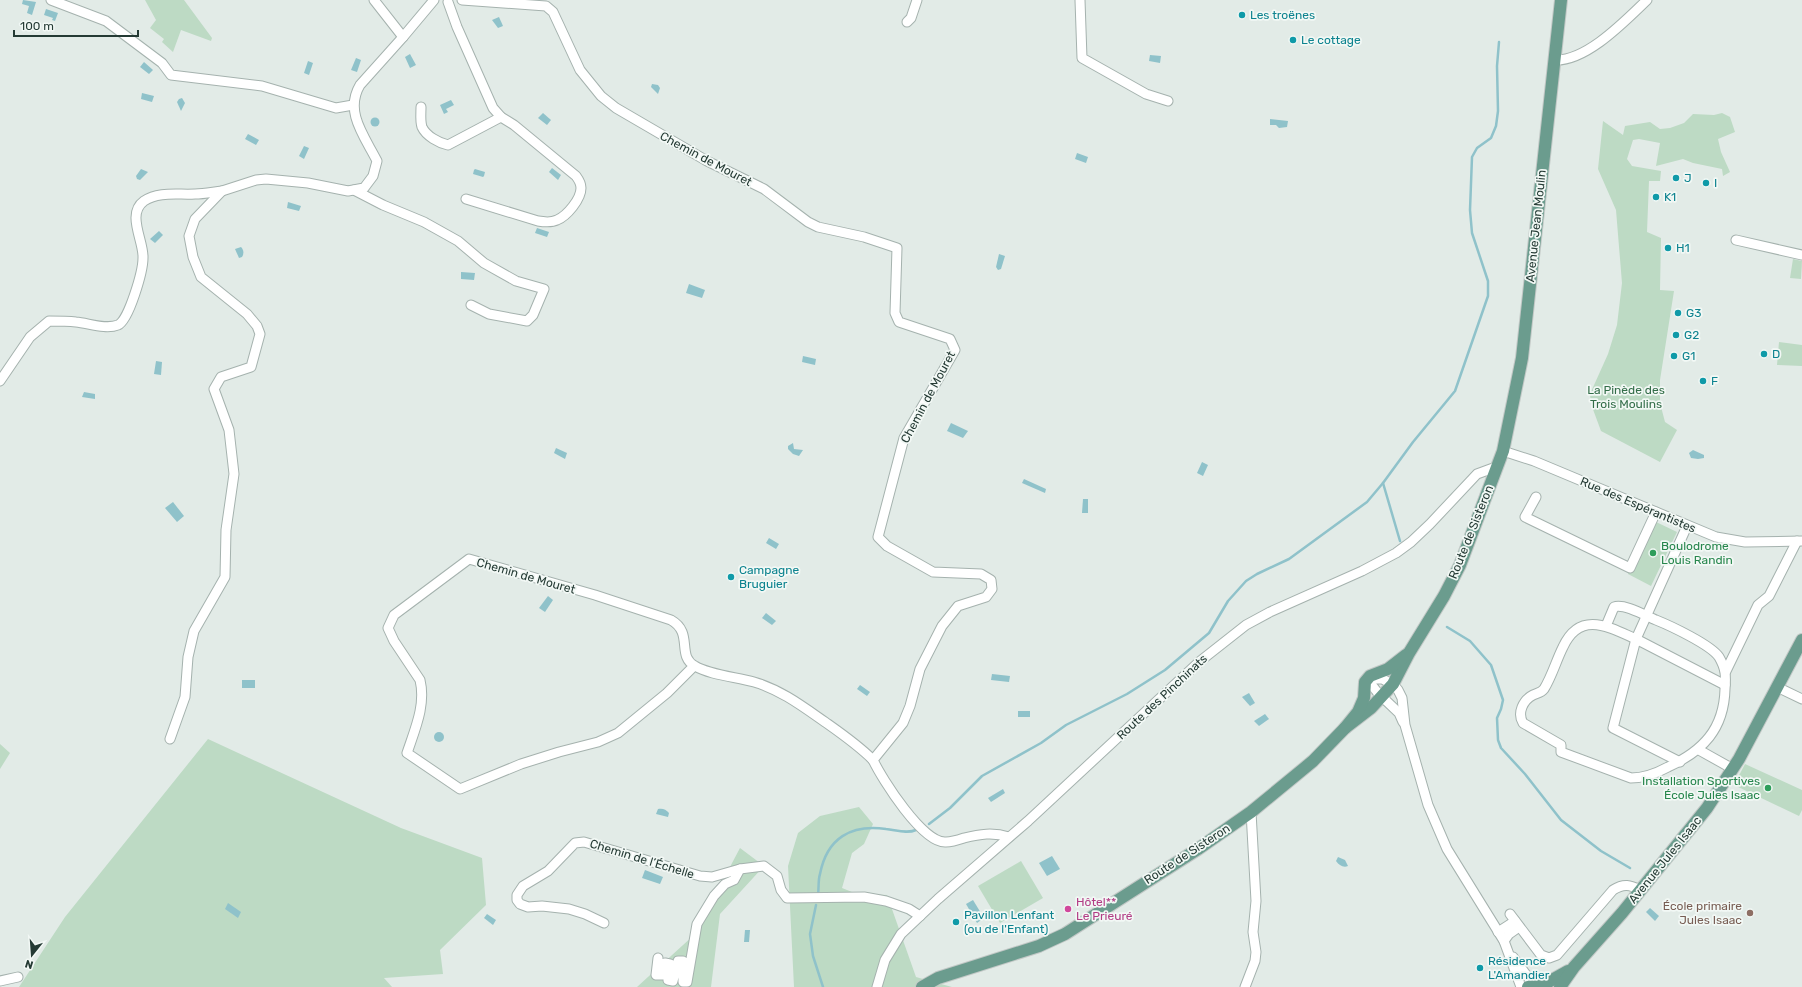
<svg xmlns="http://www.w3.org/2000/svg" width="1802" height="987" viewBox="0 0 1802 987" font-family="Rubik,sans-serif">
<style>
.green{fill:#bddac4}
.water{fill:#8fc2ca}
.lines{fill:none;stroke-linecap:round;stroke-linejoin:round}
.stream{stroke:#8fc2ca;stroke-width:2.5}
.minor-casing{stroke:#a5b2ae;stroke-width:11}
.major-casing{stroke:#c2c8c6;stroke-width:14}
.minor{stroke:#fff;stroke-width:9}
.major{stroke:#6b9c8e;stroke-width:12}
.culture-dot{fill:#0f9aa8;stroke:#f2f8f5;stroke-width:1.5}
.leisure-dot{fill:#2e9e5b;stroke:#f2f8f5;stroke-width:1.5}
.hotel-dot{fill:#d1479c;stroke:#f2f8f5;stroke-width:1.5}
.education-dot{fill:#8d6e63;stroke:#f2f8f5;stroke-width:1.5}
.labels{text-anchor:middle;stroke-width:3.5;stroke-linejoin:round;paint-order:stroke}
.culture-label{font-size:12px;fill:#0d838f;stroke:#f2f8f5;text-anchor:start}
.street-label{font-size:12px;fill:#243a34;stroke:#f2f8f5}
.park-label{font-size:12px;fill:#326d48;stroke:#f2f8f5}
.leisure-label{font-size:12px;fill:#27864d;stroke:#f2f8f5;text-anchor:start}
.hotel-label{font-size:12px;fill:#b23c85;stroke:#f2f8f5;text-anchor:start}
.education-label{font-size:12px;fill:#785e54;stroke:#f2f8f5;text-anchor:end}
</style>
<rect width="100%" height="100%" fill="#e2ebe7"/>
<g class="green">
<path d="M145 0H184L212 38 211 41 181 30 173 52 162 42 164 39 150 28 156 20Z"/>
<path d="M1722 113 1730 117 1735 132 1718 139 1721 152 1730 172 1723 176 1722 169 1693 163 1683 159 1656 166 1660 143 1639 139 1633 140 1627 159 1632 166 1661 171 1660 181H1649L1647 232 1661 238 1660 290 1674 291 1660 380V403L1665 422 1677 430 1660 462 1601 431 1591 404 1590 394 1608 354 1617 325 1622 283 1616 210 1598 169 1603 121 1623 135 1625 126 1650 122 1660 129 1670 128 1684 123 1693 114 1714 115Z"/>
<path d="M1793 259 1802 261 1801 279 1790 278Z"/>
<path d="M1779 342 1802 345V366L1777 365Z"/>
<path d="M1654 521 1677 532 1651 586 1628 574Z"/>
<path d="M208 739 401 828 482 858 486 905 440 950 443 974 384 978 392 987H19L65 917Z"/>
<path d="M0 744 10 753 0 769Z"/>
<path d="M1745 764 1802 790V810L1799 816 1734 785Z"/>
<path d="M859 807 873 824 864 844 852 853 842 888 857 894 887 895 916 977 952 987H794L788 866 798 833 820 816Z"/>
<path d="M740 848 764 866 720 914 711 987H637L694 935Z"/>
<path d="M1021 861 1043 898 1000 923 978 886Z"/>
</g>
<g class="water">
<path d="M23 0 36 2 32 15 27 13 29 6 22 4Z"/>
<path d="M46 9 58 13 55 21 52 20 53 18 44 15Z"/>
<path d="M499 17 503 26 498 28 492 20Z"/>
<path d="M410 54 416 65 410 68 405 57Z"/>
<path d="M1150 55 1161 56 1160 63 1149 61Z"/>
<path d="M356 58 361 60 357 72 351 70Z"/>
<path d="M308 61 313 63 309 75 304 73Z"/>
<path d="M144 62 153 70 149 74 140 67Z"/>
<path d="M652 84 658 85 660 88 658 94 651 87Z"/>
<path d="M142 93 154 96 152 102 141 99Z"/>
<path d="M182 98 185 103 181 111 177 102 179 99Z"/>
<path d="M451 100 454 105 446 109 448 112 444 114 440 105Z"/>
<path d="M543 113 551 120 547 125 538 118Z"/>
<circle cx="375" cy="122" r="4.5"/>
<path d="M1270 119 1288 121 1287 127 1279 128 1276 125H1270Z"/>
<path d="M248 134 259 140 256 145 245 139Z"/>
<path d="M304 146 309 148 304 159 299 156Z"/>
<path d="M1077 153 1088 157 1086 163 1075 159Z"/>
<path d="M552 168 561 175 558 180 549 172Z"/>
<path d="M141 169 148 172 140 180 137 179 136 176Z"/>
<path d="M475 169 485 172 484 176 483 177 473 174 474 170Z"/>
<path d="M288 202 301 206 299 211 287 208Z"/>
<path d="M537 228 549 232 547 237 535 233Z"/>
<path d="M159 231 163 235 155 243 150 239Z"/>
<path d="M241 247C244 250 244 254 242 257L239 258 235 249Z"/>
<path d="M999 254 1005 256 1001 269 998 270 996 267Z"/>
<path d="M461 272 475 273 474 280 461 279Z"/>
<path d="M689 284 705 290 702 298 686 293Z"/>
<path d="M803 356 816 359 815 365 802 362Z"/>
<path d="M156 361 162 362 161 375 154 374Z"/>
<path d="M84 392 95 394V399L82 397Z"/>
<path d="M951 423 968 431 963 438 947 431Z"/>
<path d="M793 443 794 449 803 450 799 456 793 454 788 449V446Z"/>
<path d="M556 448 567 453 565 459 554 453Z"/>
<path d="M1693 450 1704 455V458L1698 459 1691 458 1689 453Z"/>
<path d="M1202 462 1208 465 1203 476 1197 473Z"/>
<path d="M1024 479 1046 489 1045 493 1022 483Z"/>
<path d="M1083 499H1088V513H1082Z"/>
<path d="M173 502 184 516 177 522 165 508Z"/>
<path d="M769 538 779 544 776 549 766 543Z"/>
<path d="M548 596 553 600 545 612 539 608Z"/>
<path d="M766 613 776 621 772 625 762 618Z"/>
<path d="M992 674 1010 676 1009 682 991 680Z"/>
<rect x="242" y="680" width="13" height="8"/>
<path d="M860 685 870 692 867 696 857 689Z"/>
<path d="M1249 693 1255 703 1250 706 1242 697Z"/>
<rect x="1018" y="711" width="12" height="6"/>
<path d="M1265 714 1269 719 1259 726 1254 721Z"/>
<circle cx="439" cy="737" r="5"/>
<path d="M1003 789 1005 793 991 802 988 798Z"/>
<path d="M658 809C662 808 666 809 669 813L668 817 656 814Z"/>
<path d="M1052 856 1060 869 1047 876 1039 863Z"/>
<path d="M1338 857 1345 860 1348 866C1343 868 1339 865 1336 861Z"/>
<path d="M645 870 663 877 660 884 642 878Z"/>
<path d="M973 900 984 918 977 923 966 904Z"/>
<path d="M228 903 241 912 238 918 225 909Z"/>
<path d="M1650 908 1659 916 1655 921 1646 912Z"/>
<path d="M487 914 496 920 493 925 484 918Z"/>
<path d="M745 930H750L749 942H744Z"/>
</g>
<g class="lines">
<g class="stream">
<path d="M1383 483 1400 541"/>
<path d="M1447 627 1470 641 1491 665 1503 700 1501 709 1497 718 1498 740 1501 748 1525 774 1561 820 1601 851 1630 868"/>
<path d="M929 824 950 808 982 776 1041 743 1066 725 1127 694 1165 670 1209 633 1228 601 1246 581 1257 574 1289 559 1367 502 1383 483 1413 442 1455 391 1488 296V281L1472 233 1470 210 1472 157 1477 148 1491 138 1496 126 1498 111 1497 66 1499 42"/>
<path d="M818 895C819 888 818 880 820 874 827 838 851 824 886 829 896 830 907 834 916 830"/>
<path d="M816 905 810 934 813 956 823 987"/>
</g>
<defs>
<g id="minor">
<path d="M51 0 106 21 162 63 171 75 262 86 336 108 353 105"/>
<path d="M374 0 403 37"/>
<path d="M462 0 546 6 553 12 580 70 601 96 616 108 707 161 764 189 808 222 818 227 864 237 897 248 895 313 899 322 950 339 955 350 904 438 878 537 887 546 933 572 981 574 991 580 992 589 986 597 958 606 942 626 920 669 910 706 903 723 873 760C882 779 923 844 946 842 952 842 958 840 964 838 980 834 993 832 1009 837"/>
<path d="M1080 0 1082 58 1146 94 1168 101"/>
<path d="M448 2 457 27 493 108 501 117 514 125 576 176C579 180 581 183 581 188 581 199 567 216 557 220 551 223 544 222 538 221L466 199"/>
<path d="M907 22 911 18 917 0"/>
<path d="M1554 60C1586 62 1625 21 1647 0"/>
<path d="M421 107C421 113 420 121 422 127 426 136 439 143 448 145L501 117"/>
<path d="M354 190 383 205 424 222 458 241 484 263 516 281 544 289 533 315 527 321 489 314 471 305"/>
<path d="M1736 240 1802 255"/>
<path d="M0 381 30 337 49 321C58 321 67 321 76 322 88 323 106 330 118 325 129 320 143 271 143 258 144 241 126 214 144 201 159 191 178 195 195 194 204 194 213 192 222 191"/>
<path d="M1503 451 1534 461 1716 537 1745 542 1802 541"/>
<path d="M1536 497 1525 517 1630 568 1656 512"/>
<path d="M1606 626 1614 607C1624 603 1646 616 1656 620 1671 626 1711 645 1719 657 1726 669 1726 676 1725 689 1724 729 1703 751 1668 767 1657 773 1644 778 1631 778L1561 752V745L1523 723C1517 713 1523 700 1533 695 1537 693 1541 693 1544 689 1552 676 1556 661 1563 647 1580 610 1609 627 1636 639L1687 526"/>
<path d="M694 666 667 693 618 733 598 742 559 752 521 764 460 789 407 753C415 729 426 705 420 680L394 641 388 628 394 615 469 559 595 595 671 620C694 633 676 656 695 666 710 675 736 677 754 682 781 690 802 706 825 722 842 734 858 745 873 760"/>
<path d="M1726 671 1758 605 1769 596 1797 541"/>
<path d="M1777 687 1802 699"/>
<path d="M1378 693 1367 679H1382L1393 684 1398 690 1402 698 1405 725 1428 805 1447 849 1504 941 1521 987"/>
<path d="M1378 693 1399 713 1403 722"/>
<path d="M170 739 185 697 188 657 194 631 225 577 226 530 234 474 229 430 214 389 221 377 251 367 260 334 257 326 247 314 201 277 193 257 189 236 195 219 222 191 256 180 266 179 308 183 348 191 364 188 373 176 377 161C365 137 344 112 360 85L403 37 434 0"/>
<path d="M1699 750 1733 769"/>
<path d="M1680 762 1613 728 1636 639 1725 685"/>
<path d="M1510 914 1541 955 1549 958 1557 955 1613 890C1624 883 1630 885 1641 890"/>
<path d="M604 923 585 914 569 909 542 906 528 907 520 904 517 900V895L523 886 548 871 575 843 584 842 700 876 712 877 740 869"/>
<path d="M1498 932 1515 921"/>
<path d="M1504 941 1509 934 1519 927"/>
<path d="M1513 957 1533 984"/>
<path d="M658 958 656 975H662L665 963 670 964 668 980 673 981 678 961H683V982H687L697 924 714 896 725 884 734 880 740 869 764 866 777 876 781 890 787 898 864 897 886 901 909 909 920 916"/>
<path d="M0 981 18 977"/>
<path d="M877 987 885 960 901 934 938 899 1028 821 1199 662 1246 625 1270 612 1362 571 1396 553 1411 542 1430 524 1477 474 1496 467"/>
<path d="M1245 987 1255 961 1256 952 1253 932 1256 901 1251 812"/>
</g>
<g id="major">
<path d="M1345 728 1371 708 1393 684 1409 653 1444 596 1460 565 1503 451 1522 358 1561 0"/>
<path d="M1543 985 1568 971"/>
<path d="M922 987 938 978 1039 946 1065 934 1198 849 1251 812 1313 761 1345 728 1358 712 1364 698 1365 682 1370 676 1388 669 1406 655"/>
<path d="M1528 987 1538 984 1546 987"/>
<path d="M1560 987 1574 967 1622 913 1707 808 1739 759 1802 640"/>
</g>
</defs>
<use href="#minor" class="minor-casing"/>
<use href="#major" class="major-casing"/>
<use href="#minor" class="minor"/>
<use href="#major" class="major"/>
</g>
<g class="culture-dot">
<circle cx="1242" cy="15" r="4"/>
<circle cx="1293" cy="40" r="4"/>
<circle cx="1676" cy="178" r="4"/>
<circle cx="1706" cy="183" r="4"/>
<circle cx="1656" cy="197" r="4"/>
<circle cx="1668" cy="248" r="4"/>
<circle cx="1678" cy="313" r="4"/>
<circle cx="1676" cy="335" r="4"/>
<circle cx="1764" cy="354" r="4"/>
<circle cx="1674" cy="356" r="4"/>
<circle cx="1703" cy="381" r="4"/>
<circle cx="731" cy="577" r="4"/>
<circle cx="956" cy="922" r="4"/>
<circle cx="1480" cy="968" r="4"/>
</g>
<g class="leisure-dot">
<circle cx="1653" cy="553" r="4"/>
<circle cx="1768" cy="788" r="4"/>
</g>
<circle class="hotel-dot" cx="1068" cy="909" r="4"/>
<circle class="education-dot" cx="1750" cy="913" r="4"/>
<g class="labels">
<g class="culture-label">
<text x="1250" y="19">Les troënes</text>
<text x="1301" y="44">Le cottage</text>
<text x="1684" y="182">J</text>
<text x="1714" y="187">I</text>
<text x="1664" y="201">K1</text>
<text x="1676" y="252">H1</text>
<text x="1686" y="317">G3</text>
<text x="1684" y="339">G2</text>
<text x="1772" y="358">D</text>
<text x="1682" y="360">G1</text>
<text x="1711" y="385">F</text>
<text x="739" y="574">Campagne<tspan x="739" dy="14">Bruguier</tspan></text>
<text x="964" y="919">Pavillon Lenfant<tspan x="964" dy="14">(ou de l'Enfant)</tspan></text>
<text x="1488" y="965">Résidence<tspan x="1488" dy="14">L'Amandier</tspan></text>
</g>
<g class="street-label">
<text transform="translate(706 159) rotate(28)" y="4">Chemin de Mouret</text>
<text transform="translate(1536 226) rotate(-84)" y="4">Avenue Jean Moulin</text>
<text transform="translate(928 397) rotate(-62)" y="4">Chemin de Mouret</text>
<text transform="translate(1638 505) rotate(23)" y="4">Rue des Espérantistes</text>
<text transform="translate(1471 532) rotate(-68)" y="4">Route de Sisteron</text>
<text transform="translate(526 576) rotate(16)" y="4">Chemin de Mouret</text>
<text transform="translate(1162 697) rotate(-43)" y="4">Route des Pinchinats</text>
<text transform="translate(1187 854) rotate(-33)" y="4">Route de Sisteron</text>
<text transform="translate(642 859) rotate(17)" y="4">Chemin de l’Échelle</text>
<text transform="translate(1665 860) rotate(-51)" y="4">Avenue Jules Isaac</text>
</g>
<g class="park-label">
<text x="1626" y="394">La Pinède des<tspan x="1626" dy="14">Trois Moulins</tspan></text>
</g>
<g class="leisure-label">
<text x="1661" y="550">Boulodrome<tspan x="1661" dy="14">Louis Randin</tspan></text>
<text x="1760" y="785" text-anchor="end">Installation Sportives<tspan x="1760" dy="14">École Jules Isaac</tspan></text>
</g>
<g class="hotel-label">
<text x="1076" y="906">Hôtel**<tspan x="1076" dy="14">Le Prieuré</tspan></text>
</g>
<g class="education-label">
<text x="1742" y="910">École primaire<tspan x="1742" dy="14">Jules Isaac</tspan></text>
</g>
</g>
<g transform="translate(32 955) rotate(197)" stroke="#f2f8f5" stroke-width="3" paint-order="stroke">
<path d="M0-3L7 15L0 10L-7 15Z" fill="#243a34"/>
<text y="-6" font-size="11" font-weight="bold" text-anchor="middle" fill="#243a34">N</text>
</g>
<path d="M14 30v6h124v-6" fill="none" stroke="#243a34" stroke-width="2"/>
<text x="20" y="30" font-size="12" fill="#243a34" stroke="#f2f8f5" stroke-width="3" paint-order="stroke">100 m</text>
</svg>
